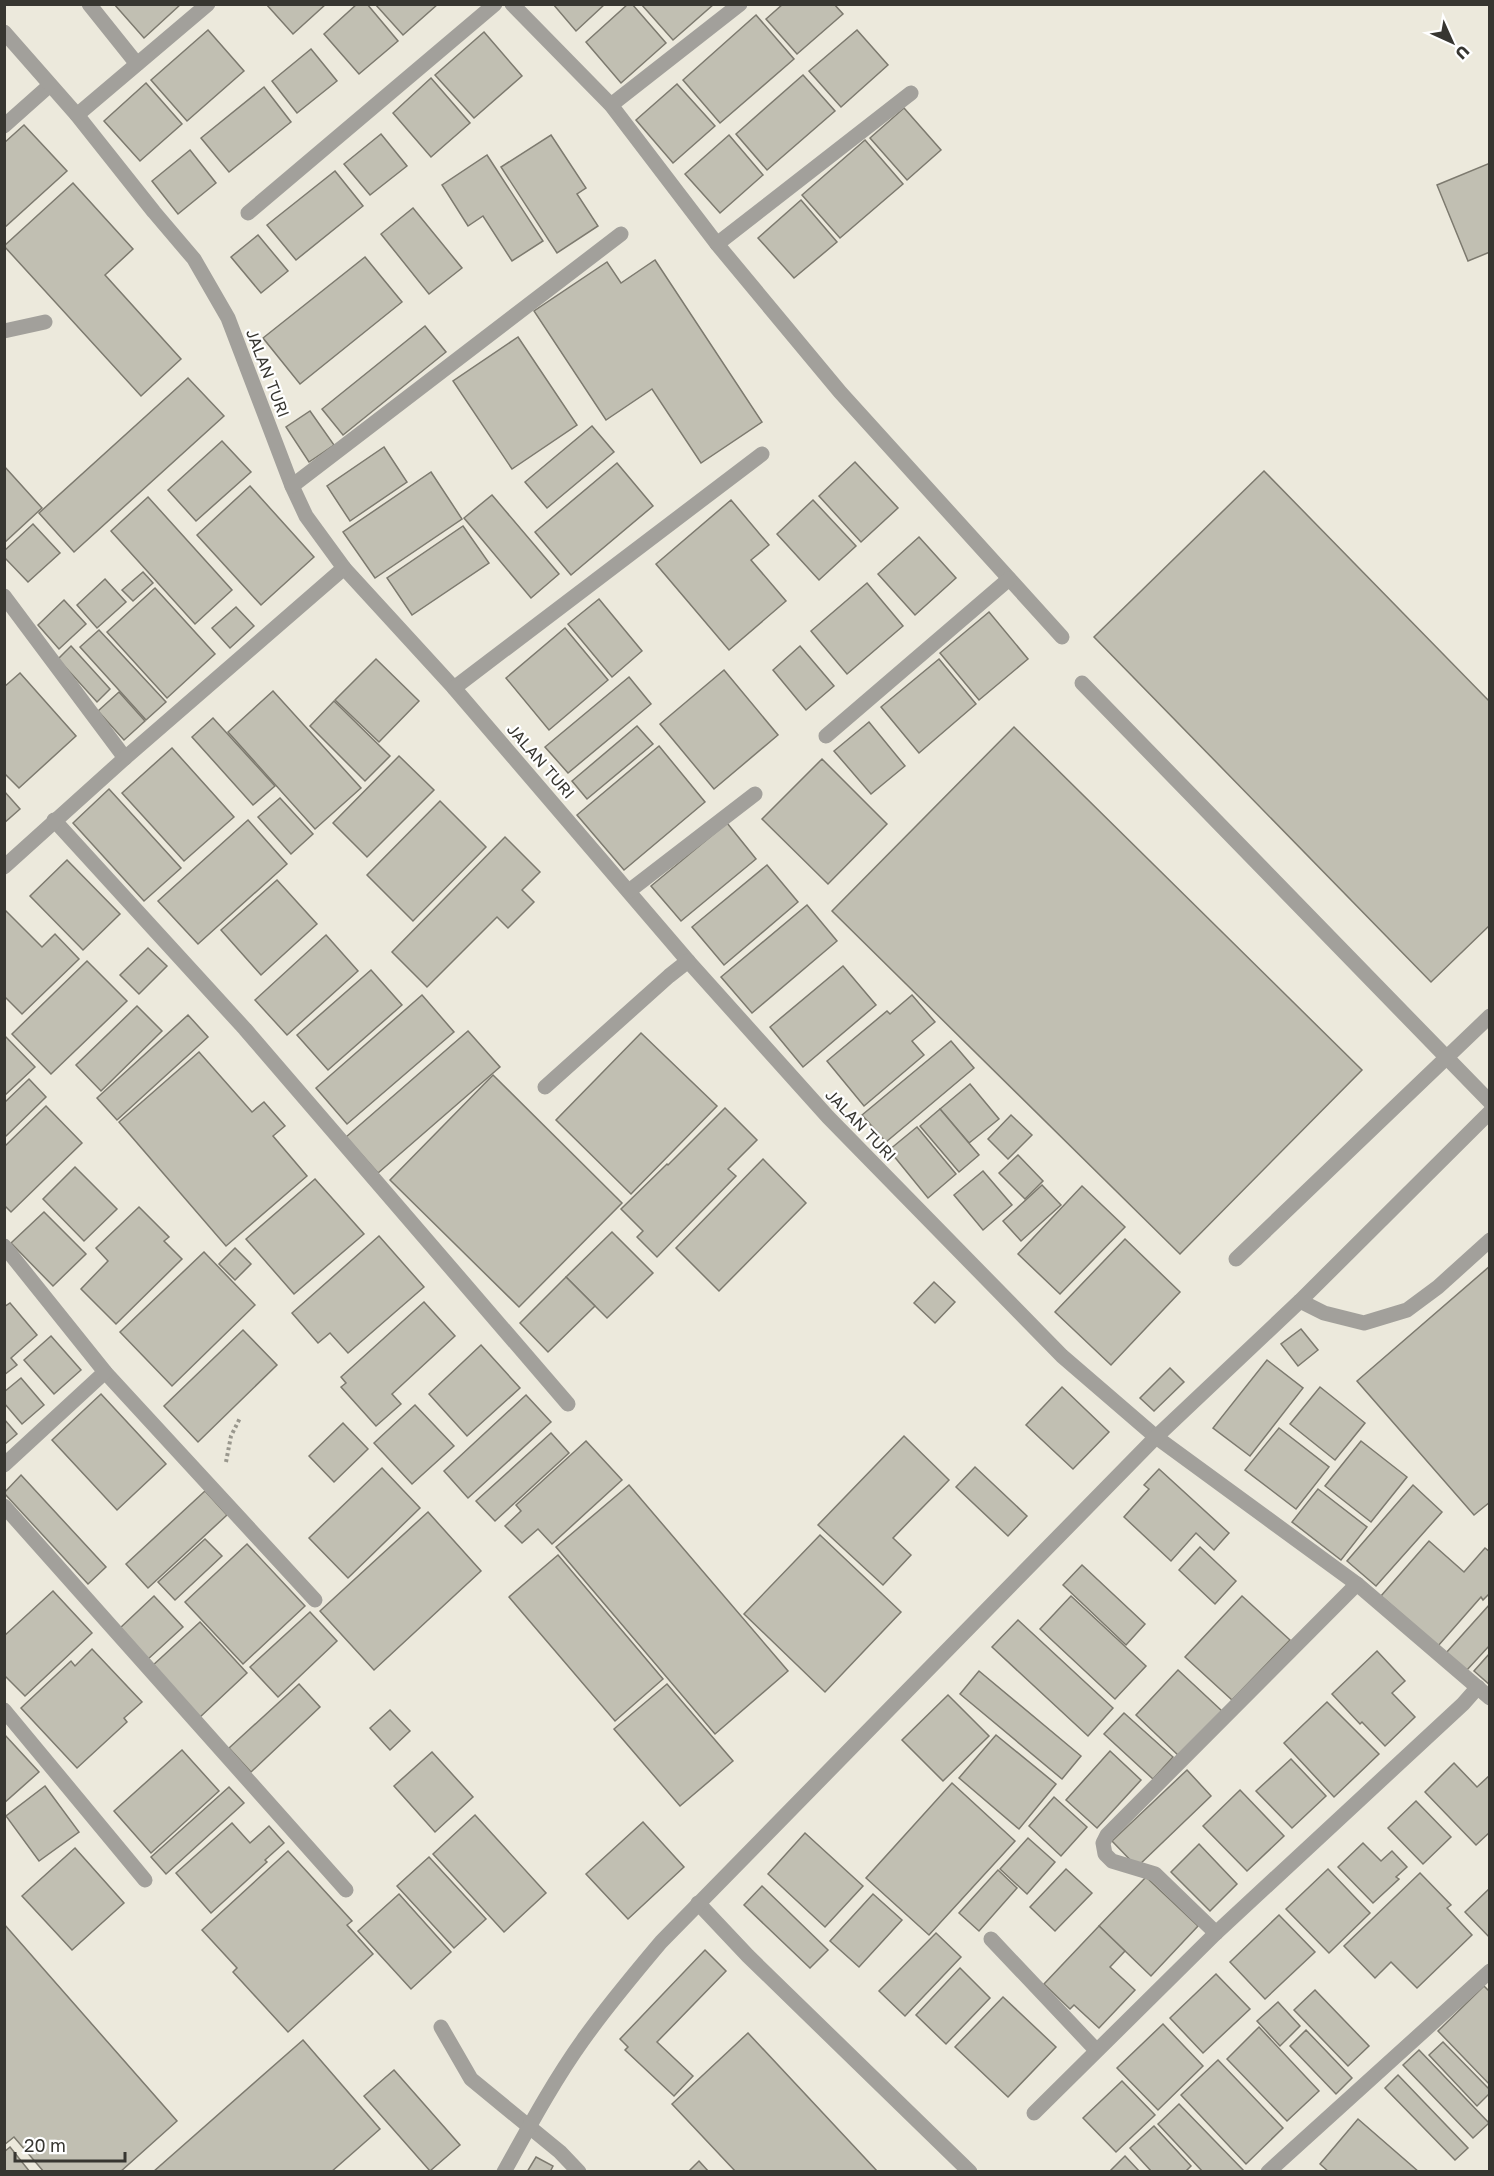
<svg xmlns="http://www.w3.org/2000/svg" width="1494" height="2176" viewBox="0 0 1494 2176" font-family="'Golos Text',sans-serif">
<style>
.building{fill:#c1bfb2;stroke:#7d7a6f;stroke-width:1.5}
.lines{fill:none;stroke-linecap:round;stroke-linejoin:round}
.path{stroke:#99978d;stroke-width:4;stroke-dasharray:3 3;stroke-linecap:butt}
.lane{stroke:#a2a09b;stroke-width:15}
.street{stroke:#a2a09b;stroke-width:15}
.labels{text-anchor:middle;stroke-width:4.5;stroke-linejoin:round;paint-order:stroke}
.street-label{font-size:16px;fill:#373631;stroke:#fff}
</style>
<rect width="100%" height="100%" fill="#ece9dc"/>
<g class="building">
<path d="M114 4H181L144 38Z"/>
<path d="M266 4H326L293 34Z"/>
<path d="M357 4H367L398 41 359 74 324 34Z"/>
<path d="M375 4H438L403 35Z"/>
<path d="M553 4H605L576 31Z"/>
<path d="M628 4H632L666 43 621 83 586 42Z"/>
<path d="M641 4H714L673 40Z"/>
<path d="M783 4H834L843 14 797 54 766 19Z"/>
<path d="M756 15 794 59 720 123 683 80Z"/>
<path d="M208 30 244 71 187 121 151 80Z"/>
<path d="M857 30 888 65 841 107 809 71Z"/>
<path d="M484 32 522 76 474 118 435 75Z"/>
<path d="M311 49 337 81 297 113 272 81Z"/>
<path d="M803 75 835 111 767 170 736 134Z"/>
<path d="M431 78 470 123 431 157 393 113Z"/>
<path d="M146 83 182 124 140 161 104 121Z"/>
<path d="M677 84 715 126 673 163 636 120Z"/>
<path d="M264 87 291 122 229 172 201 138Z"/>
<path d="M904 108 941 150 907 180 870 138Z"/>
<path d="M24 125 67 171 4 228V143Z"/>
<path d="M381 134 407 166 370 195 344 164Z"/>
<path d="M551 135 586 188 577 194 598 226 557 253 501 167Z"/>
<path d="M729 135 763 175 720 213 685 174Z"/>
<path d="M865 140 903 184 840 238 802 195Z"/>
<path d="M190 150 216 183 178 214 152 181Z"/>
<path d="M487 155 543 241 512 261 483 216 468 226 442 185Z"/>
<path d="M1490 163V252L1468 261 1437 185Z"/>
<path d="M335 171 363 206 296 260 267 225Z"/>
<path d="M73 183 133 249 105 275 181 359 141 396 4 246Z"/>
<path d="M801 200 837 242 794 278 758 238Z"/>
<path d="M413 208 462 268 429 294 381 234Z"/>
<path d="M258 235 288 271 261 293 231 257Z"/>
<path d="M365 257 402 302 300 384 263 338Z"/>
<path d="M655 260 762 422 701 463 652 389 606 420 534 311 607 262 621 283Z"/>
<path d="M425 326 446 352 343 435 322 409Z"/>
<path d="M518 337 577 425 512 469 453 381Z"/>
<path d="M188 378 224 416 74 552 39 513Z"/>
<path d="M310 411 334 445 309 462 286 427Z"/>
<path d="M592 426 614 452 547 508 525 482Z"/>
<path d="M222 441 251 472 196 521 168 490Z"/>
<path d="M384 447 407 482 350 521 327 486Z"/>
<path d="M855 462 898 508 861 542 819 496Z"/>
<path d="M617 463 653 506 571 575 535 532Z"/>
<path d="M4 466 42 508 4 543Z"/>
<path d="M1264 471 1490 702V925L1431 982 1094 637Z"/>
<path d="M431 472 462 519 375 578 343 532Z"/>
<path d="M250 486 314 557 261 605 197 535Z"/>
<path d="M492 495 559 574 531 598 464 518Z"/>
<path d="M148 497 232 590 195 624 111 531Z"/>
<path d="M731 500 769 545 751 560 786 601 729 650 656 564Z"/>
<path d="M813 500 856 546 819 580 777 534Z"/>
<path d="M33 524 60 553 28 582 4 557V551Z"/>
<path d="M463 526 489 563 412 615 387 578Z"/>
<path d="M919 537 956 578 915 615 878 574Z"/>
<path d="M143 572 153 583 133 601 122 590Z"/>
<path d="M105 579 126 602 97 628 77 605Z"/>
<path d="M867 583 903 626 847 674 811 631Z"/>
<path d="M155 588 215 654 167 698 107 632Z"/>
<path d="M599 599 642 651 612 677 568 624Z"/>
<path d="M64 600 86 624 59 649 38 625Z"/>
<path d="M236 607 254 626 230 648 212 628Z"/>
<path d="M989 612 1028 659 979 700 940 653Z"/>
<path d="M565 628 608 680 549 730 506 678Z"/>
<path d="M99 630 166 702 146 720 80 647Z"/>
<path d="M71 646 110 689 97 702 58 659Z"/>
<path d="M800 646 834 686 806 710 773 670Z"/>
<path d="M376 659 419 701 379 742 335 700Z"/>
<path d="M939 659 976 704 919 753 881 707Z"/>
<path d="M724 670 778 735 714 789 660 724Z"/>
<path d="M20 673 76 736 19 788 4 773V687Z"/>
<path d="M629 677 651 704 568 773 545 747Z"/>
<path d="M273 691 361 788 315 829 228 732Z"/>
<path d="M119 692 145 721 124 740 98 711Z"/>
<path d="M334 701 390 756 365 781 310 726Z"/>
<path d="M213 718 275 786 253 805 192 737Z"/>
<path d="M869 722 905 766 871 794 834 751Z"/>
<path d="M637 726 653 744 587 799 572 781Z"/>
<path d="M1014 727 1362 1070 1180 1254 832 911Z"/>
<path d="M659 746 705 802 624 870 577 815Z"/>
<path d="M172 748 234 817 184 861 122 793Z"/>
<path d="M399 756 434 790 367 857 333 823Z"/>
<path d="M822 759 887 824 828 884 762 819Z"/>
<path d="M109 789 181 868 144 901 73 823Z"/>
<path d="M4 791 20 809 4 823Z"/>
<path d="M280 798 313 834 291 854 258 817Z"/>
<path d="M440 801 486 847 413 921 367 875Z"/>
<path d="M248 820 287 864 198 944 158 901Z"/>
<path d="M727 823 756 859 681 921 651 886Z"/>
<path d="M505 837 540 872 522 890 534 902 508 928 497 917 427 987 392 952Z"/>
<path d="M67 860 120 914 83 950 30 896Z"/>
<path d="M767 865 798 902 724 965 692 927Z"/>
<path d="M277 880 317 924 261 975 221 930Z"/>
<path d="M807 905 837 941 752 1013 721 977Z"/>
<path d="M4 909 42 947 55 934 79 959 22 1014 4 996Z"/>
<path d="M326 935 358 971 287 1035 255 1000Z"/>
<path d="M148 948 167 966 139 994 120 975Z"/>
<path d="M87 961 127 1001 51 1074 12 1034Z"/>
<path d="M843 966 876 1005 803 1067 770 1027Z"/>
<path d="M371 970 402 1005 328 1070 297 1035Z"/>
<path d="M422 995 454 1032 347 1124 316 1088Z"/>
<path d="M912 995 935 1022 912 1041 924 1055 864 1106 827 1061 887 1011 890 1014Z"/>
<path d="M137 1006 162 1031 101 1091 76 1065Z"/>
<path d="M188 1015 208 1037 117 1120 97 1098Z"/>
<path d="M468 1031 500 1067 378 1173 346 1137Z"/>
<path d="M641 1033 717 1106 631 1194 556 1120Z"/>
<path d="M4 1035 35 1067 4 1096Z"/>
<path d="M951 1041 974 1068 886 1142 862 1115Z"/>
<path d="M199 1052 252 1112 264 1102 285 1126 273 1136 307 1176 226 1246 119 1122Z"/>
<path d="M493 1075 622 1203 519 1307 390 1180Z"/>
<path d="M29 1079 46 1097 4 1138V1103Z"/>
<path d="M970 1084 999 1119 969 1143 940 1109Z"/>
<path d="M46 1106 82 1143 11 1212 4 1205V1147Z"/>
<path d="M725 1108 757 1140 728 1169 736 1176 657 1257 637 1237 643 1231 621 1209 667 1164 668 1165Z"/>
<path d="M940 1109 979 1155 959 1172 920 1126Z"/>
<path d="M1011 1115 1032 1135 1008 1159 988 1139Z"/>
<path d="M917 1127 956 1174 928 1198 889 1150Z"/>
<path d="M1018 1155 1043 1181 1025 1199 999 1173Z"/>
<path d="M763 1159 806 1203 719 1291 676 1248Z"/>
<path d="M75 1167 117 1209 84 1241 43 1199Z"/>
<path d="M983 1171 1012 1205 983 1230 954 1195Z"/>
<path d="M315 1179 364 1234 294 1294 246 1239Z"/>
<path d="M1042 1185 1061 1205 1021 1241 1003 1221Z"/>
<path d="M1082 1186 1125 1227 1060 1294 1018 1254Z"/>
<path d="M139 1207 169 1237 164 1241 182 1259 116 1324 81 1289 108 1261 96 1248Z"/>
<path d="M44 1212 86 1254 53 1286 11 1243Z"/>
<path d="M612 1232 653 1273 607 1318 566 1277Z"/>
<path d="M379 1236 424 1287 348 1353 330 1333 318 1343 292 1313Z"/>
<path d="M1125 1239 1180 1292 1111 1365 1055 1312Z"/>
<path d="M235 1248 251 1264 235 1280 219 1264Z"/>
<path d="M204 1252 255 1305 172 1386 120 1332Z"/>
<path d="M1490 1266V1502L1474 1515 1357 1381Z"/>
<path d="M566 1277 595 1306 548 1352 520 1323Z"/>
<path d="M934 1282 955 1302 935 1323 914 1303Z"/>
<path d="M424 1302 455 1336 392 1394 401 1404 376 1426 341 1387 346 1383 341 1377Z"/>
<path d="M10 1303 37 1335 11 1358 17 1365 4 1375V1307Z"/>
<path d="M1301 1329 1318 1350 1298 1366 1281 1344Z"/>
<path d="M243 1330 277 1365 198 1442 164 1406Z"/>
<path d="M51 1336 81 1370 54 1394 24 1360Z"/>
<path d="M481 1345 520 1388 467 1436 429 1394Z"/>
<path d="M1267 1360 1303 1388 1250 1456 1213 1428Z"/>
<path d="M1170 1368 1184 1382 1154 1411 1140 1398Z"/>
<path d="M21 1378 44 1405 22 1424 4 1403V1392Z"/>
<path d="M1062 1387 1109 1432 1073 1469 1026 1425Z"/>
<path d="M1320 1387 1365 1423 1335 1460 1290 1424Z"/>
<path d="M101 1394 166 1464 117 1510 52 1440Z"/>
<path d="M526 1395 551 1422 468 1498 444 1471Z"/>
<path d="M415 1405 454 1446 412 1484 374 1443Z"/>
<path d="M4 1419 17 1434 4 1445Z"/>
<path d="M343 1423 368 1449 334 1482 309 1456Z"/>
<path d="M1279 1428 1329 1467 1296 1509 1245 1470Z"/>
<path d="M551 1433 569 1453 495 1521 476 1501Z"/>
<path d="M904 1436 949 1480 893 1538 911 1555 883 1585 818 1525Z"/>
<path d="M586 1441 622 1480 552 1544 538 1529 522 1543 505 1526 521 1511 516 1505Z"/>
<path d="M1361 1441 1407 1477 1371 1522 1325 1486Z"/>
<path d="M975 1467 1027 1516 1008 1536 956 1487Z"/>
<path d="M382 1468 420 1508 348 1578 309 1538Z"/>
<path d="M1159 1469 1229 1533 1214 1550 1196 1533 1171 1561 1124 1517 1149 1489 1144 1485Z"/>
<path d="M21 1475 106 1567 88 1584 4 1493Z"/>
<path d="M629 1485 788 1671 715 1734 556 1547Z"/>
<path d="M1413 1485 1442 1512 1376 1586 1347 1561Z"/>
<path d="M1318 1489 1367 1527 1341 1560 1292 1522Z"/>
<path d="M205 1491 227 1515 148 1588 126 1564Z"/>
<path d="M428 1512 481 1571 374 1670 320 1611Z"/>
<path d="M820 1535 901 1612 825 1692 744 1614Z"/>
<path d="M205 1539 222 1556 175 1600 158 1582Z"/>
<path d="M1429 1541 1464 1572 1485 1548 1490 1552V1593L1483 1600 1481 1597 1438 1646 1381 1596Z"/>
<path d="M247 1544 305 1606 243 1664 185 1602Z"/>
<path d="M1200 1547 1236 1581 1215 1604 1179 1570Z"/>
<path d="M558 1555 663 1679 615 1721 509 1597Z"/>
<path d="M1082 1565 1145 1624 1126 1645 1063 1585Z"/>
<path d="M53 1591 92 1633 25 1696 4 1675V1636Z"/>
<path d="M154 1596 183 1627 147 1660 119 1629Z"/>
<path d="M1071 1596 1146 1666 1115 1699 1040 1629Z"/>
<path d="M1242 1596 1290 1640 1232 1700 1185 1657Z"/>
<path d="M1490 1604V1645L1466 1671 1446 1653Z"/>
<path d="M310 1612 337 1641 278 1697 250 1667Z"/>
<path d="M1018 1620 1113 1708 1088 1736 992 1647Z"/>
<path d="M200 1622 247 1673 199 1718 151 1667Z"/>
<path d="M92 1649 142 1702 124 1718 127 1722 77 1768 21 1708 71 1661 75 1666Z"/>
<path d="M1377 1651 1405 1681 1392 1693 1415 1717 1385 1746 1362 1722 1360 1724 1332 1694Z"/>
<path d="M1490 1653V1685L1474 1671Z"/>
<path d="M1178 1670 1222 1711 1180 1757 1136 1715Z"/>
<path d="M979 1671 1081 1756 1062 1779 960 1694Z"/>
<path d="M299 1684 320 1707 251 1772 229 1748Z"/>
<path d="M667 1684 733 1761 680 1806 614 1729Z"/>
<path d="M948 1695 989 1736 943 1781 902 1740Z"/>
<path d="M1327 1702 1379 1754 1334 1797 1284 1743Z"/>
<path d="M390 1710 410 1731 390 1750 370 1728Z"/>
<path d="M1124 1713 1173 1757 1153 1779 1104 1734Z"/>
<path d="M4 1734 39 1772 4 1803Z"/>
<path d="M996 1735 1056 1784 1019 1829 959 1778Z"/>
<path d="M182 1750 219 1791 151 1853 114 1811Z"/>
<path d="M1110 1751 1141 1780 1097 1828 1066 1800Z"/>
<path d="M432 1752 473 1797 435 1832 394 1786Z"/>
<path d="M1291 1759 1326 1796 1292 1828 1256 1791Z"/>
<path d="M1454 1763 1477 1787 1490 1775V1832L1476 1845 1425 1792Z"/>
<path d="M1187 1770 1211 1796 1137 1867 1112 1841Z"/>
<path d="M952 1783 1015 1841 929 1935 866 1878Z"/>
<path d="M45 1786 79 1832 39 1861 6 1816Z"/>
<path d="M229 1787 244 1803 166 1874 151 1857Z"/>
<path d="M1240 1790 1284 1836 1247 1871 1203 1826Z"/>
<path d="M1054 1797 1087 1827 1061 1856 1029 1826Z"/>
<path d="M1416 1801 1451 1837 1423 1864 1388 1828Z"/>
<path d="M475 1815 546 1893 504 1932 433 1854Z"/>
<path d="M643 1822 684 1867 628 1919 586 1874Z"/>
<path d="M232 1823 250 1843 269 1826 284 1843 265 1860 267 1862 211 1913 176 1873Z"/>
<path d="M805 1833 863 1886 825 1927 768 1874Z"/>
<path d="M1028 1838 1055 1862 1027 1894 1000 1869Z"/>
<path d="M1363 1843 1381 1861 1392 1851 1407 1867 1396 1877 1399 1879 1373 1903 1338 1867Z"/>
<path d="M1199 1844 1237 1884 1210 1911 1171 1872Z"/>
<path d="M75 1848 124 1903 72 1950 22 1896Z"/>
<path d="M288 1851 352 1921 347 1925 373 1954 288 2032 233 1972 237 1968 202 1930Z"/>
<path d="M429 1857 486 1919 454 1948 397 1886Z"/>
<path d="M1066 1869 1092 1893 1055 1931 1030 1907Z"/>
<path d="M1328 1869 1370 1913 1329 1953 1286 1909Z"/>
<path d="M998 1870 1017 1888 979 1931 959 1913Z"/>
<path d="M1420 1873 1451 1905 1447 1908 1472 1935 1417 1988 1391 1962 1375 1978 1344 1946Z"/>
<path d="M1146 1877 1198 1926 1151 1976 1099 1926Z"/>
<path d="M762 1886 828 1950 810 1968 744 1905Z"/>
<path d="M1490 1888V1938L1465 1912Z"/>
<path d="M399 1894 451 1952 411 1989 358 1931Z"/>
<path d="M873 1894 902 1920 859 1967 830 1941Z"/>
<path d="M1279 1915 1315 1952 1265 1999 1230 1962Z"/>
<path d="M4 1924 177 2121 120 2172H44L14 2137 4 2145Z"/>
<path d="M1099 1926 1125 1951 1110 1967 1135 1990 1099 2028 1074 2005 1070 2009 1044 1984Z"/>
<path d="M936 1933 961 1957 905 2016 879 1991Z"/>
<path d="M705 1950 726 1971 657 2042 693 2076 674 2096 625 2050 628 2047 620 2039Z"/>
<path d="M960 1968 990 1998 946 2044 916 2015Z"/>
<path d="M1216 1974 1250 2009 1203 2053 1170 2018Z"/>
<path d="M1484 1986 1490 1992V2085L1438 2031Z"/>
<path d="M1315 1990 1369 2046 1348 2066 1294 2010Z"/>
<path d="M1003 1997 1056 2047 1008 2097 955 2047Z"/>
<path d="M1278 2002 1300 2026 1280 2046 1257 2021Z"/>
<path d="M1163 2024 1203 2066 1158 2110 1117 2068Z"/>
<path d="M1259 2027 1319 2091 1287 2121 1227 2059Z"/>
<path d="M1306 2030 1352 2078 1336 2094 1290 2046Z"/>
<path d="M748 2033 878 2172H736L672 2104Z"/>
<path d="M303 2040 380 2129 331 2172H153Z"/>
<path d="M1443 2042 1490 2090V2093L1477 2106 1429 2055Z"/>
<path d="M1419 2050 1489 2123 1473 2138 1403 2065Z"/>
<path d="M1218 2060 1283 2128 1246 2164 1181 2095Z"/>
<path d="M394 2070 460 2145 430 2171 364 2096Z"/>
<path d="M1398 2075 1468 2148 1455 2160 1385 2088Z"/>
<path d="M1122 2081 1155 2115 1116 2152 1083 2118Z"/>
<path d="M1179 2104 1245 2172H1203L1158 2124Z"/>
<path d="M1358 2119 1419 2172H1329L1320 2164Z"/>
<path d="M1154 2126 1191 2166 1185 2172H1152L1130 2148Z"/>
<path d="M10 2147 30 2172H4V2152Z"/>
<path d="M1125 2156 1140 2172H1109Z"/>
<path d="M536 2157 553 2166 550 2172H527Z"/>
<path d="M699 2161 709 2172H688Z"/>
</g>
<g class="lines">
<path class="path" d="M226 1462 231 1436 240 1418"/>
<g class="lane">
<path d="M89 4 137 64"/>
<path d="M4 126 50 85"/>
<path d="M4 331 45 322"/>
<path d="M1082 683 1490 1102"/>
<path d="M1236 1259 1490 1016"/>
<path d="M1300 1301 1324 1313 1364 1323 1407 1310 1438 1287 1490 1240"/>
<path d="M698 1903 748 1956 970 2172"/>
<path d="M441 2027 471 2079 560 2152 579 2172"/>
</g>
<g class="street">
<path d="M512 4 611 105 717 244 840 392 1062 637"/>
<path d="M4 32 77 115 154 212 194 259 228 318 292 486 306 516 344 568 454 688 688 961 828 1117 1062 1356 1156 1437 1357 1584 1490 1698"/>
<path d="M611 105 740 4"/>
<path d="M77 115 208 4"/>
<path d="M248 213 495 4"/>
<path d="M717 244 911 93"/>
<path d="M292 486 621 234"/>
<path d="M4 596 125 758"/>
<path d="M454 688 762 454"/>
<path d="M826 736 1009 579"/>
<path d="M54 820 245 1029 568 1404"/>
<path d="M4 867 125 758 344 568"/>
<path d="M629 891 755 794"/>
<path d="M545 1087 669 976 688 961"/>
<path d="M4 1246 105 1372 315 1600"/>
<path d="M4 1465 105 1372"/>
<path d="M4 1506 346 1890"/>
<path d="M4 1710 145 1880"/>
<path d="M1216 1933 1155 1874 1112 1861 1105 1854 1103 1843 1107 1835 1357 1584"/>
<path d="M991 1939 1096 2050"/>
<path d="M1034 2113 1216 1933 1463 1704 1478 1687"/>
<path d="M504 2172C529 2127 553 2082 583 2040 607 2006 634 1974 661 1942L1156 1437 1300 1301 1490 1112"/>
<path d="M1268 2172 1490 1971"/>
</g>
</g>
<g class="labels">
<g class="street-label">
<text transform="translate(268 373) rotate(69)" y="6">JALAN TURI</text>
<text transform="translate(541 761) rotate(49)" y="6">JALAN TURI</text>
<text transform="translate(861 1125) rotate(46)" y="6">JALAN TURI</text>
</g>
</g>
<rect width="1494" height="2176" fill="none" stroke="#373631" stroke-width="12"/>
<g transform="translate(1452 42) rotate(135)" stroke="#ffffff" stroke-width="4.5" paint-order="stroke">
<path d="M0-4.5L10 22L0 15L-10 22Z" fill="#373631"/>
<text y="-9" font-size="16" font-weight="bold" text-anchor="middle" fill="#373631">U</text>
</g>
<path d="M15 2152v9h110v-9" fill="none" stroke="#373631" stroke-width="3"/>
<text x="24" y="2152" font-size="18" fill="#373631" stroke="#ffffff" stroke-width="4.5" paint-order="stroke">20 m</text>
</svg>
